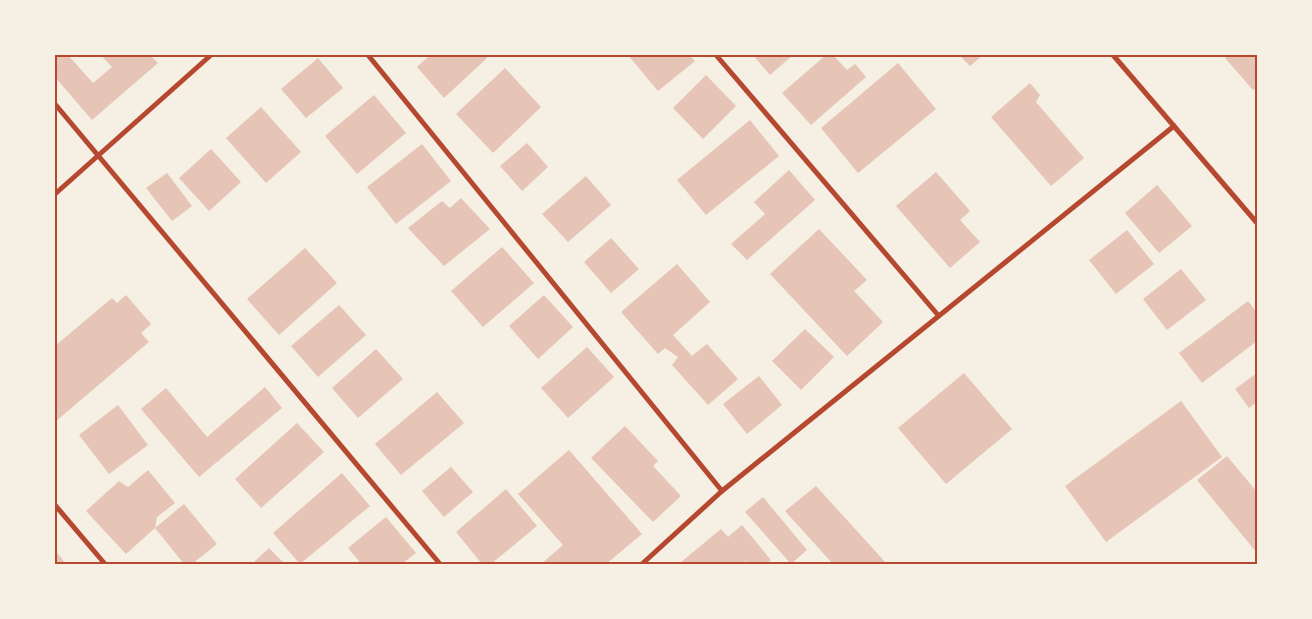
<svg xmlns="http://www.w3.org/2000/svg" width="1312" height="619" viewBox="0 0 1312 619" font-family="'PT Serif',serif">
<style>
.building{fill:#e6c5b7}
.lines{fill:none;stroke-linecap:round;stroke-linejoin:round}
.minor{stroke:#b5482f;stroke-width:5}
.neatline{fill:none;stroke:#b5482f;stroke-width:2}
</style>
<rect width="100%" height="100%" fill="#f6efe4"/>
<g class="building">
<path d="M55 55H68L93 83 112 67 101 55H150L158 63 92 120 55 77Z"/>
<path d="M430 55H484L487 58 444 98 417 67Z"/>
<path d="M628 55H689L695 61 658 91Z"/>
<path d="M753 55H793L770 75Z"/>
<path d="M826 55H833L847 70 855 64 866 77 811 125 782 93Z"/>
<path d="M959 55H983L970 66Z"/>
<path d="M1229 55H1257V87L1253 90 1225 58Z"/>
<path d="M318 58 343 88 306 118 281 89Z"/>
<path d="M898 63 936 109 858 173 821 128Z"/>
<path d="M505 68 541 107 493 153 456 114Z"/>
<path d="M706 75 736 106 703 139 673 108Z"/>
<path d="M1030 83 1040 95 1036 102 1084 158 1051 186 991 117Z"/>
<path d="M374 95 406 133 357 174 325 136Z"/>
<path d="M261 107 301 152 266 183 226 138Z"/>
<path d="M750 120 779 156 706 215 677 180Z"/>
<path d="M527 143 548 167 522 191 500 166Z"/>
<path d="M422 144 451 181 396 224 367 187Z"/>
<path d="M211 149 241 182 209 211 179 178Z"/>
<path d="M789 170 815 200 747 260 731 244 765 214 754 202Z"/>
<path d="M936 172 970 211 960 220 980 242 950 268 896 206Z"/>
<path d="M167 173 192 206 172 221 146 188Z"/>
<path d="M586 176 611 205 568 242 542 214Z"/>
<path d="M1157 185 1192 226 1159 253 1125 213Z"/>
<path d="M461 198 490 229 444 266 408 228 442 201 450 208Z"/>
<path d="M819 229 867 280 854 291 883 322 847 356 770 274Z"/>
<path d="M1127 230 1154 264 1116 294 1089 260Z"/>
<path d="M611 238 639 269 611 293 584 262Z"/>
<path d="M502 247 534 283 483 327 451 291Z"/>
<path d="M305 248 337 283 279 335 247 299Z"/>
<path d="M677 264 710 302 673 335 692 356 707 344 738 379 708 405 672 365 678 357 665 348 658 354 621 312Z"/>
<path d="M1181 269 1206 300 1167 330 1143 299Z"/>
<path d="M126 295 151 324 141 333 149 342 55 422V346L112 298 117 303Z"/>
<path d="M544 295 573 327 538 359 509 326Z"/>
<path d="M1248 301 1257 313V341L1202 383 1179 353Z"/>
<path d="M339 305 366 335 318 377 291 346Z"/>
<path d="M805 329 834 357 801 390 772 361Z"/>
<path d="M587 347 614 377 568 418 541 388Z"/>
<path d="M376 349 403 379 358 418 332 388Z"/>
<path d="M964 373 1012 429 946 484 898 428Z"/>
<path d="M1257 373V402L1249 408 1235 389Z"/>
<path d="M759 376 782 405 747 434 723 404Z"/>
<path d="M265 387 282 408 199 477 141 409 166 388 207 437Z"/>
<path d="M437 392 464 423 401 475 375 444Z"/>
<path d="M1181 401 1222 457 1106 542 1065 486Z"/>
<path d="M118 405 148 445 109 474 79 435Z"/>
<path d="M297 423 324 452 261 508 235 479Z"/>
<path d="M625 426 658 461 653 466 681 496 653 522 591 458Z"/>
<path d="M569 450 642 534 606 564H541L563 545 518 494Z"/>
<path d="M1227 456 1257 492V553L1197 480Z"/>
<path d="M451 467 473 492 444 517 422 491Z"/>
<path d="M148 470 175 503 157 517 155 528 126 554 86 511 119 481 128 487Z"/>
<path d="M342 473 370 506 300 564 273 533Z"/>
<path d="M816 486 887 564H833L785 511Z"/>
<path d="M506 489 537 526 491 564H482L456 532Z"/>
<path d="M763 497 807 550 791 564 745 512Z"/>
<path d="M184 504 217 544 192 564H184L155 528Z"/>
<path d="M386 517 416 553 402 564H356L359 561 348 548Z"/>
<path d="M742 525 771 560 766 564H749L746 561 742 564H683L681 562 721 529 728 537Z"/>
<path d="M269 548 285 564H252Z"/>
<path d="M55 550 66 564H55Z"/>
</g>
<g class="lines">
<g class="minor">
<path d="M368 55 722 491"/>
<path d="M716 55 938 315"/>
<path d="M1113 55 1257 223"/>
<path d="M55 104 440 564"/>
<path d="M55 194 211 55"/>
<path d="M55 505 105 564"/>
<path d="M642 564 722 491 1174 126"/>
</g>
</g>
<rect width="1312" height="619" fill="none" stroke="#f6efe4" stroke-width="112"/>
<rect x="56" y="56" width="1200" height="507" class="neatline"/>
</svg>
